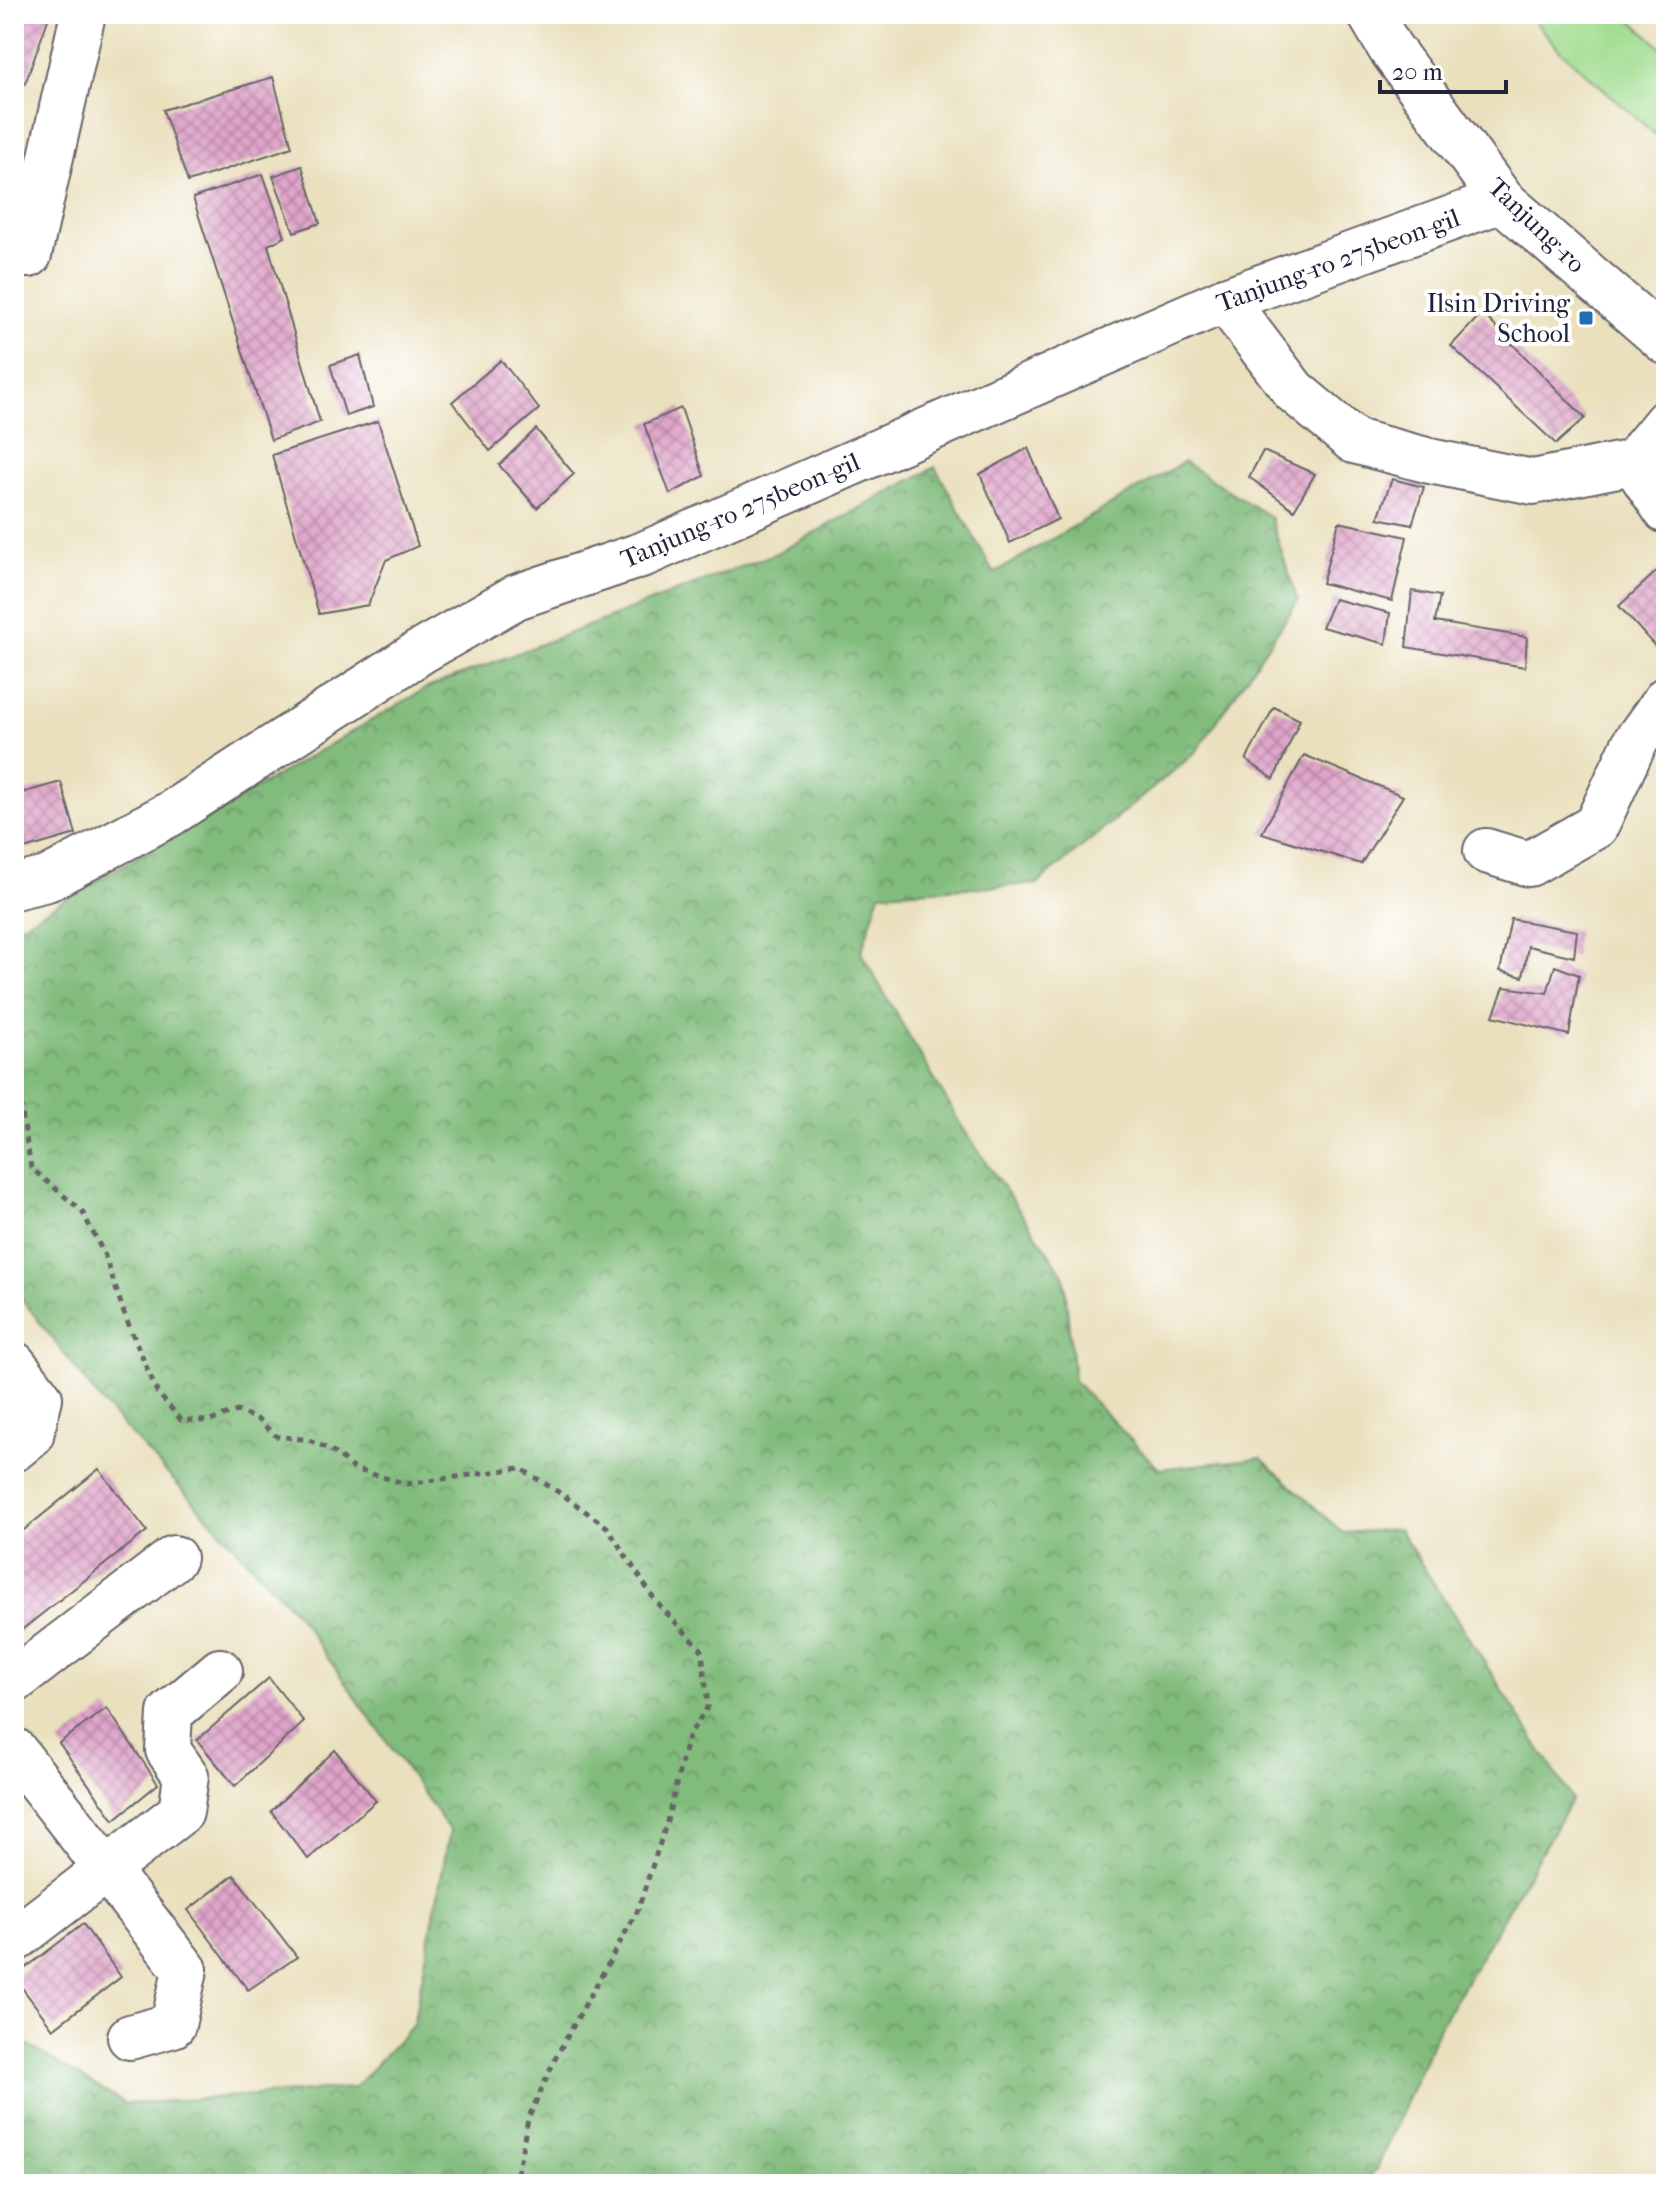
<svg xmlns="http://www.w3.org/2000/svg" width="1680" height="2198" viewBox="0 0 1680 2198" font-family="'IM FELL French Canon',serif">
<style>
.green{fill:#a2dd91;stroke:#628066;stroke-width:2}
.forest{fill:url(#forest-crowns);stroke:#526f5b;stroke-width:2}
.building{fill:url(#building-cross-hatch)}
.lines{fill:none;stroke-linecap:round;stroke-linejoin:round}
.minor-casing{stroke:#686468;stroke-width:48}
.major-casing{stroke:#686468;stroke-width:48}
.path{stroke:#686468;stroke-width:5;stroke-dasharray:6 6;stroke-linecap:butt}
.minor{stroke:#fff;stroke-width:44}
.major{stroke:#fff;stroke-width:44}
.poi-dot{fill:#1f6fb2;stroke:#fff;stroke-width:3}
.labels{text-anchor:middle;stroke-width:8;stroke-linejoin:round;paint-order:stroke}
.street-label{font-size:26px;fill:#22223b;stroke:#fff}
.poi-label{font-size:26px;fill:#22223b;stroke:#fff;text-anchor:end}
</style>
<defs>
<pattern id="forest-crowns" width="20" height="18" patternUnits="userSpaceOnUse" patternTransform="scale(2)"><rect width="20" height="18" fill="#81bc7b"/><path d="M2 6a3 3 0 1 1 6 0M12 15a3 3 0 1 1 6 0" fill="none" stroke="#699866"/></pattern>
<pattern id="building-cross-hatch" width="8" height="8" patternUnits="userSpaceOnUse" patternTransform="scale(2)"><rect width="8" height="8" fill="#e0a5ca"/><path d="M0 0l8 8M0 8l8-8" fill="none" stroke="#b586a5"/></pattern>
</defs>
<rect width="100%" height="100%" fill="#fff"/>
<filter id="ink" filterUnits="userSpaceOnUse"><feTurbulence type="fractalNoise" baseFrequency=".0125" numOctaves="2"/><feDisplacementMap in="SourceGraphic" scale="16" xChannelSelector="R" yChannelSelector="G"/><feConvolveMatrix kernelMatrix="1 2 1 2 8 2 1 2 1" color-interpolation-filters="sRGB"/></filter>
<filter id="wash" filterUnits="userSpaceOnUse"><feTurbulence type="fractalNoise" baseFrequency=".006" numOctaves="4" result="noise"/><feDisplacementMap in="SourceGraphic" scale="32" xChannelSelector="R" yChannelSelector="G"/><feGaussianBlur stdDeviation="1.8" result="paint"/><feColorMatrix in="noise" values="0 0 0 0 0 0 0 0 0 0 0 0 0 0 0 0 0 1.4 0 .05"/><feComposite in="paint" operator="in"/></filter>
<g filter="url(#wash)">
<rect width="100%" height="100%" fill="#eae0bd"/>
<path class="green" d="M1528 14H1625L1666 52V144L1560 50Z"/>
<path class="forest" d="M1184 462 1270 517 1298 601 1196 752 1037 884 880 893 861 953 962 1127 1064 1275 1074 1381 1159 1469 1261 1458 1343 1533 1399 1529 1572 1799 1437 2031 1377 2168 1362 2184H14V2037L126 2104 354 2088 413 2025 450 1831 296 1613 103 1404 14 1289V929L427 688 779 552 935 467 994 573Z"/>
<g id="blocks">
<g class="building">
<path d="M14 14H50L25 84 14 80Z"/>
<path d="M273 77 292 147 188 182 163 110Z"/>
<path d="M302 166 320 223 294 232 273 176Z"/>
<path d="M263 174 285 237 268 245 320 422 271 440 193 198Z"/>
<path d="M1482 313 1585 418 1556 444 1451 346Z"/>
<path d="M360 355 373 407 346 416 330 365Z"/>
<path d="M501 360 539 409 490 451 452 402Z"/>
<path d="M681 408 704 476 670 494 644 424Z"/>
<path d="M378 421 418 546 386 560 368 605 319 614 272 455Z"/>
<path d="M536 429 574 474 537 508 499 465Z"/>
<path d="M1028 448 1058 519 1010 543 980 474Z"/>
<path d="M1263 451 1315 474 1294 510 1249 477Z"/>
<path d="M1392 479 1424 487 1412 525 1378 518Z"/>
<path d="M1339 522 1407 537 1392 601 1322 583Z"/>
<path d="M1657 571 1666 582V648L1661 653 1619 606Z"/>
<path d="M1412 591 1440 596 1435 622 1527 637 1525 667 1406 647Z"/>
<path d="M1334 599 1390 613 1386 644 1322 627Z"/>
<path d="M1274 707 1300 720 1274 779 1246 760Z"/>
<path d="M1304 755 1403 796 1361 864 1262 833Z"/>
<path d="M61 782 76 834 14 852V795Z"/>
<path d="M1511 919 1577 931 1574 957 1528 946 1523 977 1500 971Z"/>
<path d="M1555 966 1579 975 1569 1035 1493 1016 1504 987 1547 993Z"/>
<path d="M99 1469 147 1531 14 1636V1538Z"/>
<path d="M269 1678 304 1722 235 1786 197 1740Z"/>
<path d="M107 1708 158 1784 114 1820 59 1743Z"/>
<path d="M335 1750 376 1801 308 1859 271 1811Z"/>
<path d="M234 1875 297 1957 248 1990 188 1910Z"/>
<path d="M83 1924 121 1977 53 2029 14 1977Z"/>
</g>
</g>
</g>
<g filter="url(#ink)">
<use href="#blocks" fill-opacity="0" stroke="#686468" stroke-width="2"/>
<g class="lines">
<defs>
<g id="minor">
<path d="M14 254 29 255 83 14"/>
<path d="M1225 300 1294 391 1354 441 1430 461 1533 482 1633 462 1666 422"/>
<path d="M1633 462 1666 511"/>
<path d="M1486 851 1529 864 1596 826 1635 742 1666 699"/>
<path d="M14 887 47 879 170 814 420 652 516 597 644 554 1225 300 1502 200"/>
<path d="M14 1364 40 1398 31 1435 14 1449"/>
<path d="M14 1681 174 1558"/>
<path d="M14 1750 185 1970 173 2025 130 2037"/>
<path d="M14 1940 181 1812 186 1776 168 1750 170 1713 220 1671"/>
</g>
<path id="major" d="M1370 14 1390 48 1502 200 1666 342"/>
</defs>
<use href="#minor" class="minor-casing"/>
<use href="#major" class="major-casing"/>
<path class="path" d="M14 1045 24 1072 20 1101 31 1168 82 1211 105 1256 125 1316 157 1392 181 1420 210 1421 237 1411 257 1419 276 1436 309 1440 329 1449 354 1469 407 1484 520 1468 563 1495 607 1527 656 1602 702 1650 708 1706 688 1737 666 1825 637 1912 557 2055 528 2119 515 2184"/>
<use href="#minor" class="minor"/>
<use href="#major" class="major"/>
</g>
</g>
<rect class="poi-dot" x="1578" y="310" width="16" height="16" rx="4"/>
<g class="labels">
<g class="street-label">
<text transform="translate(1537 225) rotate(44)" y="9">Tanjung-ro</text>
<text transform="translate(1338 260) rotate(-20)" y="9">Tanjung-ro 275beon-gil</text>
<text transform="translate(740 510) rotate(-23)" y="9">Tanjung-ro 275beon-gil</text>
</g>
<g class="poi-label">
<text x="1570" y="312">Ilsin Driving<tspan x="1570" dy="30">School</tspan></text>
</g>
</g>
<rect width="1680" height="2198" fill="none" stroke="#fff" stroke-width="48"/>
<path d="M1380 80v12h126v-12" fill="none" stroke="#22223b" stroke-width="4"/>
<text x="1392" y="80" font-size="24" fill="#22223b" stroke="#ffffff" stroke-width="6" paint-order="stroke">20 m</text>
</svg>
